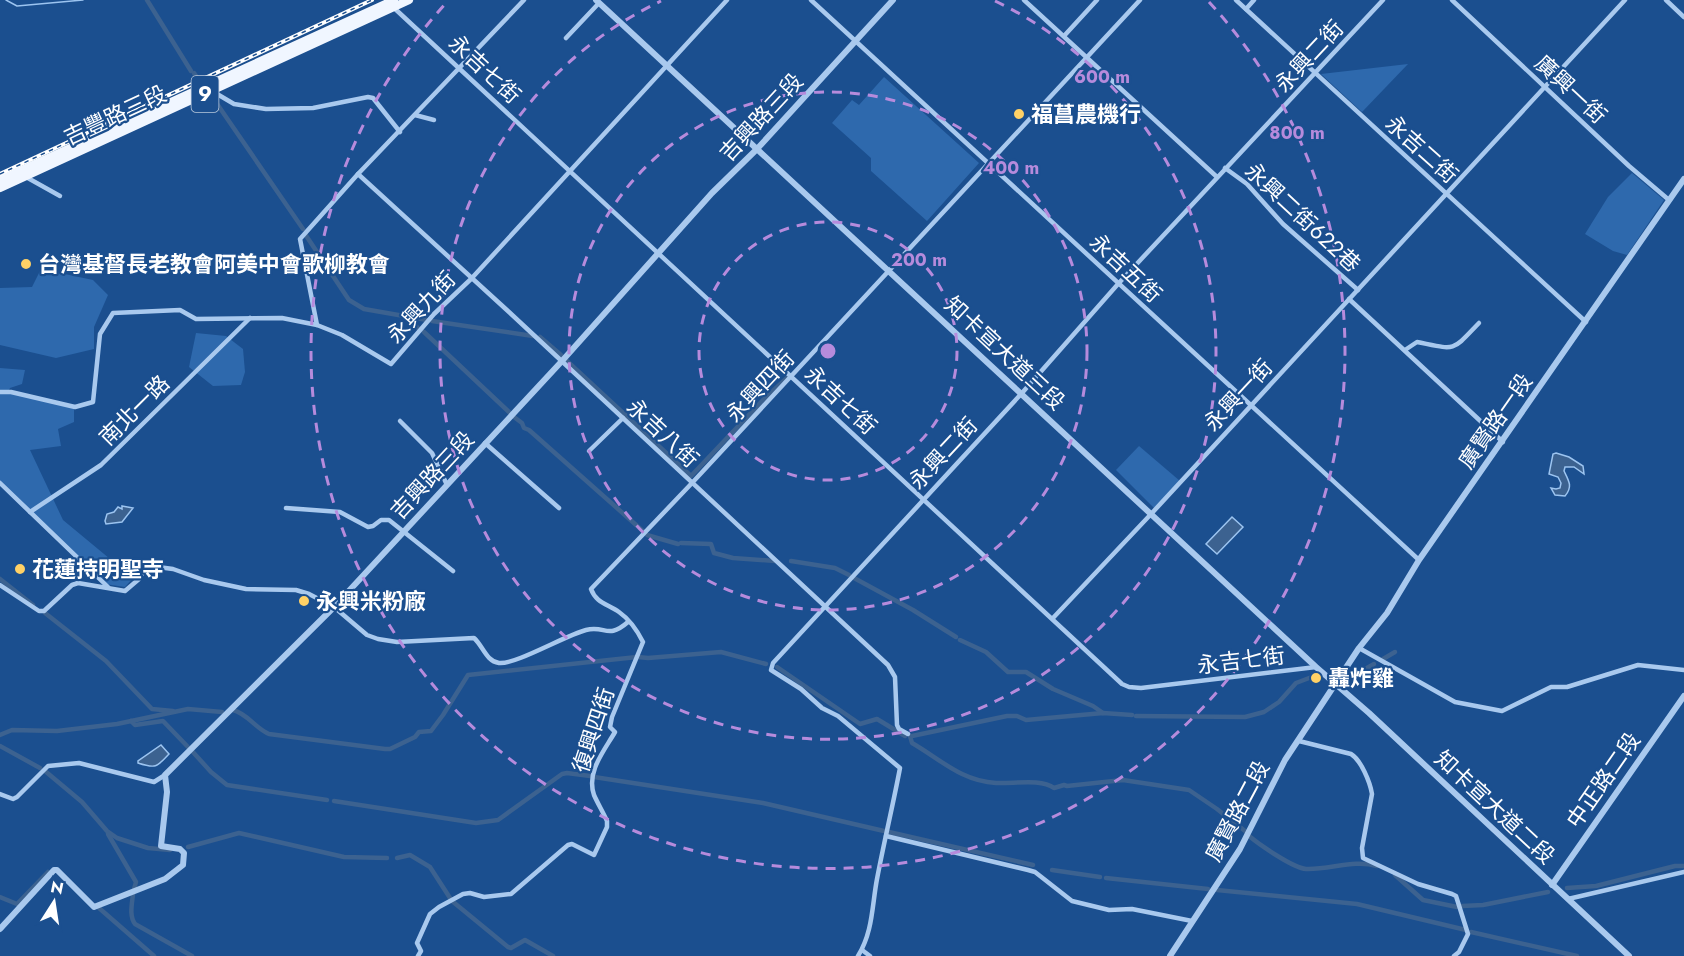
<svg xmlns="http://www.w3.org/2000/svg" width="1684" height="956" viewBox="0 0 1684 956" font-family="Jost,'Noto Sans TC',sans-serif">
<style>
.green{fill:#2e69ad}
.water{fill:#3c6290;stroke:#9cc4f0;stroke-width:1.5}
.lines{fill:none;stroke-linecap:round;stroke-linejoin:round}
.stream{stroke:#9cc4f0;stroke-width:1.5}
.canal{stroke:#3c6290;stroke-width:4.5}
.minor{stroke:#a9c9ee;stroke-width:4.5}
.tertiary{stroke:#a9c9ee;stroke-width:6}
.primary{stroke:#f0f6ff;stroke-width:8}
.rail-casing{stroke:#fff;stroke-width:4}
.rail{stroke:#1b4f8f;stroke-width:1.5;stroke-dasharray:4.5;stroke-linecap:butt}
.ring{fill:none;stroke:#b68bdc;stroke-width:3;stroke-dasharray:10 8}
.poi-dot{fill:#ffd166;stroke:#1b4f8f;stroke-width:2}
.labels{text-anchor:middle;stroke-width:4.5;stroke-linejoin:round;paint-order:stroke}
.shield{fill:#1b4f8f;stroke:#bbcadd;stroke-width:1.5}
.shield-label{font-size:21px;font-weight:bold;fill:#fff}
.street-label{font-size:22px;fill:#fff;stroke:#1b4f8f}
.poi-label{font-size:22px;font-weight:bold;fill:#fff;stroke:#1b4f8f;text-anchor:start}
.centre{fill:#b68bdc;stroke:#1b4f8f;stroke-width:3}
.ring-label{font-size:18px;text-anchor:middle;font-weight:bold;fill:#b68bdc;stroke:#1b4f8f;stroke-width:4.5;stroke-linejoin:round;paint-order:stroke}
</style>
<rect width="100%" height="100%" fill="#1b4f8f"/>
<g class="green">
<path d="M1408 64 1362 112 1321 74Z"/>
<path d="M884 77 979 163 927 221 871 171V158L832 123 852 100 859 105Z"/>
<path d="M1632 173 1664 200 1627 255 1613 251 1585 234 1608 197Z"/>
<path d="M41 269 93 280 108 295 94 327V349L56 358 0 345V288L32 287Z"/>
<path d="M196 333 226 336 243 349 245 372 241 385 213 386 189 367Z"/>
<path d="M0 368 25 370 22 384 10 388 9 390 74 407V422L58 429 61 446 30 450 63 520 133 578 125 587 105 584 0 481Z"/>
<path d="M1139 446 1180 481 1154 508 1116 470Z"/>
</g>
<g class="water">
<path d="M1556 453 1569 457 1583 466 1584 474 1574 467H1565L1564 471C1569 481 1573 487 1565 496L1555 495 1551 488 1556 489 1560 488 1561 483 1558 477 1549 474 1553 454Z"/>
<path d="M122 506 133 508 122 522 106 524 105 521 107 514 114 512 118 507 122 509Z"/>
<path d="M1232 517 1243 527 1217 554 1206 544Z"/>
<path d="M161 745 169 754C157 767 156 769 138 763V761Z"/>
</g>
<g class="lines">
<path class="stream" d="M6 0 17 6 83 0"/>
<g class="canal">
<path d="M147 0 191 71"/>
<path d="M194 73 198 79"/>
<path d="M213 98 303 229"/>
<path d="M305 234 349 300 364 309 427 320"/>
<path d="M406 317 419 329"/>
<path d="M432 321 533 336"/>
<path d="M424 332 509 412"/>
<path d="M540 337 561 355"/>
<path d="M567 361 691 476 763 400 788 377"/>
<path d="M514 417 522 423 524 428 529 430 644 532"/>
<path d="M647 535 678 544"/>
<path d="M681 543 711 544 714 553 733 558 775 561"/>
<path d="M791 561 835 568 849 575"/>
<path d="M854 578 913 610 956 637"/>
<path d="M0 579 33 605"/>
<path d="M45 613 106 661 152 709 173 711"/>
<path d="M960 640 986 652 1008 672H1026L1053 689 1093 706 1103 713"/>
<path d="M638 657 648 658 721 652 766 664"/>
<path d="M1383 659 1395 652"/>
<path d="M777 667 860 724 877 719 905 736"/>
<path d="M1344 681 1374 664"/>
<path d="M233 710C248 714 255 728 269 734L385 749H390L415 737 419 732 431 731 443 715 468 675 637 657"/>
<path d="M1136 716 1245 717 1264 712 1279 702 1296 683 1317 675"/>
<path d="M131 721 135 725 163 721 188 747"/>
<path d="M0 735 12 730 57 731 117 724 188 709 222 712"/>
<path d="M910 736 912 743C940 759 961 781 996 783 1013 784 1041 778 1054 788L1064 785 1067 786 1123 780 1189 790 1217 809 1245 831"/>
<path d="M912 736 1007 716H1017L1026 720 1103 713 1132 715"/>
<path d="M0 746 40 768"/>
<path d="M192 751 211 772 227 785 327 800"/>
<path d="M45 771 82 802 107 831 117 838 148 848 170 850"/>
<path d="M594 777 763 803 884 831"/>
<path d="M334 801 476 823 498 820 562 774 567 773 590 776"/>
<path d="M889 832 1033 865"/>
<path d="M108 834 136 882 134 889"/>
<path d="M1249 836C1260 845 1293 868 1306 869 1330 870 1354 859 1377 866"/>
<path d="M188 847 239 833 344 857 387 858"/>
<path d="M397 858 410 855 430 867 450 898"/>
<path d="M1052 870 1100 877"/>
<path d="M1395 875 1423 900 1457 907"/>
<path d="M1106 878 1208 889"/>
<path d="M1567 888 1596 886 1675 866H1684"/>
<path d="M1217 890 1357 904 1466 930"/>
<path d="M133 894C132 904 129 916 135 924L192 956"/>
<path d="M0 897 17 904 48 872"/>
<path d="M452 901 508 947 511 948 525 940 553 956"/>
<path d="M1462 906 1483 905 1548 892"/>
<path d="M99 908 154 956"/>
<path d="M1471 932 1577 956"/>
</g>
<g class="minor">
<path d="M811 0 1419 560"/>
<path d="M1024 0 1217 177"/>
<path d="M1236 0 1586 322"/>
<path d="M1452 0 1629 166 1669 200"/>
<path d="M1666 0 1684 17"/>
<path d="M393 7 1122 684 1129 687 1141 688 1316 667"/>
<path d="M1246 9 1254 0"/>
<path d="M1064 36 1097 0"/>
<path d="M566 38 599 3"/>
<path d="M212 91 234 104 266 109 313 108 368 97 373 98 400 132"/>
<path d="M415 115 434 120"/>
<path d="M1225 168 1247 184 1283 224 1358 290"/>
<path d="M358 174 509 312 888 665 895 677 897 725 899 729 908 734"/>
<path d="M26 177 60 196"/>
<path d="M1349 299 1503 442"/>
<path d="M317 325 300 239 358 174 524 0"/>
<path d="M1405 350 1417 342C1457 350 1451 352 1479 323"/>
<path d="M0 392H11L75 407 93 402 100 334 113 313 180 310 196 319 282 318 317 325 342 335 391 364 434 314 471 279 727 0"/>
<path d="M400 421 432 453 447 485"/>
<path d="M485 443 559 508"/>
<path d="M589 451 623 418"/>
<path d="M0 483 108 587"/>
<path d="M286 508 340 512 368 527 373 526 381 520H389L453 571"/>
<path d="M30 512 101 465 250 318"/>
<path d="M0 585 39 611H44L72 585 78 583 125 591 139 579 143 572 158 567 173 569 204 580 246 589 296 590 309 594 334 607 367 635 378 639 397 642 474 638C483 646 486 661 499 663 515 665 566 635 586 630 606 625 607 640 628 622"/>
<path d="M1053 618 1152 513 1625 0"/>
<path d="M1359 648 1455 702 1502 711 1551 687H1567L1638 665 1684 670"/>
<path d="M1299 741 1351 754C1361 760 1370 782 1372 794L1362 848 1363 858 1418 884 1452 894 1456 896 1468 934 1459 952 1454 956"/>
<path d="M0 794 13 799 17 797 48 766 79 763 154 782 165 775"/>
<path d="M886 836 1028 870 1035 872 1072 901 1109 910 1132 909 1192 921"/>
<path d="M1568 899 1684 872"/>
<path d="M862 950 870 956"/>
<path d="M418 956 421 951 417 943 430 914 439 907 463 894 470 893 484 897 511 894 568 845 572 844 594 855 607 827V821C603 812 598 804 594 795 586 772 604 751 615 732L610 727 612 717 643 642C638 632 629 619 619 612 608 604 596 603 591 589L692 483 1140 0"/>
<path d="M858 956C873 932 872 905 877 879 884 842 893 805 900 768L838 716 822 708 801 689 771 670 773 663 1022 393 1118 284 1383 0"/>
</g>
<g class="tertiary">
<path d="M596 0 1316 667 1369 713 1629 956"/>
<path d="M1552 885 1684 696"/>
<path d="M0 929 54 870H57L94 907 165 879 183 865 184 853 180 849 161 846 167 792 165 775 334 607 562 361 712 193 757 149 893 0"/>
<path d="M1170 956 1240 849 1285 760 1359 648 1387 613 1419 560 1684 179"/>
</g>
<g class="primary">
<path d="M0 180 394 0"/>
<path d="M0 188 409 0"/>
</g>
<defs>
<path id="rail" d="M0 174 372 0"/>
</defs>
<use href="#rail" class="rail-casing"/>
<use href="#rail" class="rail"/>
</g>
<g class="ring">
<circle cx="828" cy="351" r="129"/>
<circle cx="828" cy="351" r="259"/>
<path d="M995 1A388 388 0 1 1 661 1"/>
<path d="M1209 2A517 517 0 1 1 447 2"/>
</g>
<g class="poi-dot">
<circle cx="1019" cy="114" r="6"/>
<circle cx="26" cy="264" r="6"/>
<circle cx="20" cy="569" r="6"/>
<circle cx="304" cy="601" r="6"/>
<circle cx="1316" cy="678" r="6"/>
</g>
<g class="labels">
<rect class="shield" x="191.5" y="76" width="27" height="36" rx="4.5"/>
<g class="shield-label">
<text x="205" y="101">9</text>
</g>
<g class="street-label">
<text transform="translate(1309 56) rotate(-47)" y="8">永興二街</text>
<text transform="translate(485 69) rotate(43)" y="8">永吉七街</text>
<text transform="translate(1571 89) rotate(43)" y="8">廣興一街</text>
<text transform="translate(115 115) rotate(-25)" y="8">吉豐路三段</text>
<text transform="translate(761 117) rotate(-47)" y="8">吉興路三段</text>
<text transform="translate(1422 149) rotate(42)" y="8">永吉二街</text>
<text transform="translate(1303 217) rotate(43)" y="8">永興二街622巷</text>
<text transform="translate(1126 268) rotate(43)" y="8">永吉五街</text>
<text transform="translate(421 307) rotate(-47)" y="8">永興九街</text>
<text transform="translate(1005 353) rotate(43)" y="8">知卡宣大道三段</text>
<text transform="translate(760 386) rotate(-47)" y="8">永興四街</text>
<text transform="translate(1238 395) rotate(-47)" y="8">永興一街</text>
<text transform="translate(841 400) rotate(43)" y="8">永吉七街</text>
<text transform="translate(134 410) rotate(-45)" y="8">南北一路</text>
<text transform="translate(1495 421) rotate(-55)" y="8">廣賢路一段</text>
<text transform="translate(663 433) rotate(43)" y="8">永吉八街</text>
<text transform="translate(943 453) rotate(-47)" y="8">永興二街</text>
<text transform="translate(432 475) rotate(-47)" y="8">吉興路三段</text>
<text transform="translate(1241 660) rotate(-7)" y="8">永吉七街</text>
<text transform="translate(593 730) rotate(-72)" y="8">復興四街</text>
<text transform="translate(1603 780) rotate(-55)" y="8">中正路二段</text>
<text transform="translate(1495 807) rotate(43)" y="8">知卡宣大道二段</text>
<text transform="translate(1237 811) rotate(-62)" y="8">廣賢路二段</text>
</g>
<g class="poi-label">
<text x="1031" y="122">福菖農機行</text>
<text x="38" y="272">台灣基督長老教會阿美中會歌柳教會</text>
<text x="32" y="577">花蓮持明聖寺</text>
<text x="316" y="609">永興米粉廠</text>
<text x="1328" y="686">轟炸雞</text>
</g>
</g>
<circle cx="828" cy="351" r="9" class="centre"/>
<g class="ring-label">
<text x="1102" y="83">600 m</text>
<text x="1297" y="139">800 m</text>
<text x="1011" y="174">400 m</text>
<text x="919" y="266">200 m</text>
</g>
<g transform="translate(54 902) rotate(12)" stroke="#1b4f8f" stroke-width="4.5" paint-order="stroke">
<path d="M0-4.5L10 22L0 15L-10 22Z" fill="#ffffff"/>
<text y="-9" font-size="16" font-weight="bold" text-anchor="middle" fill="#ffffff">N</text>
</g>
</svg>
